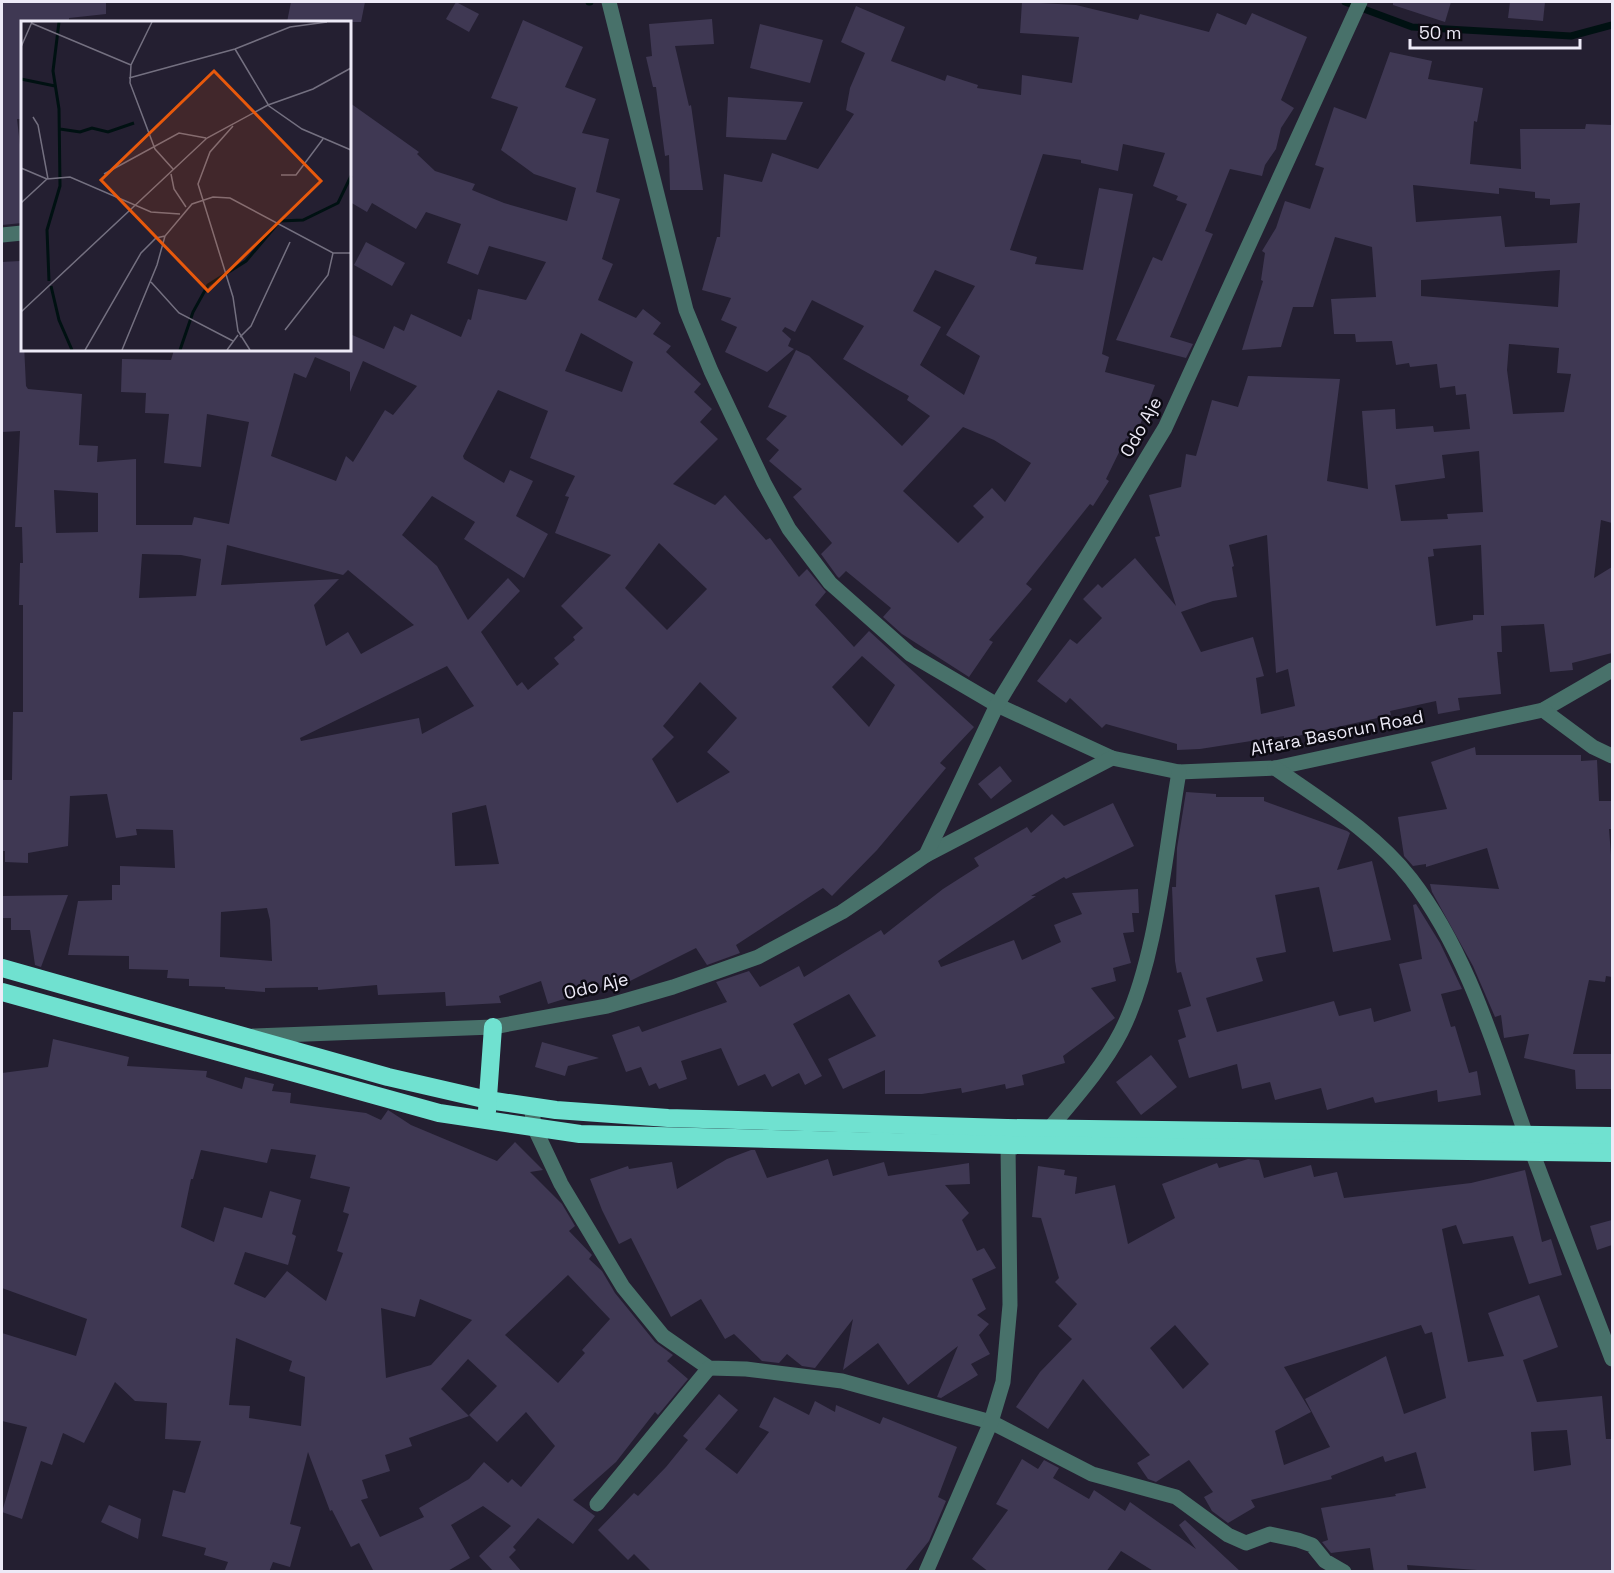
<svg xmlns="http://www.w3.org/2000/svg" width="1614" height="1573" viewBox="0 0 1614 1573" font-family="'Space Grotesk',sans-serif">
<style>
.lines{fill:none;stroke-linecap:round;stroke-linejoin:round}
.stream{stroke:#001112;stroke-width:7}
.building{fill:#3f3853;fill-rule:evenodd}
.minor{stroke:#48716a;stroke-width:15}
.highway{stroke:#70e1d0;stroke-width:18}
.labels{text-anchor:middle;stroke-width:5;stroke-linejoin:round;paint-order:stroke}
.street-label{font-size:18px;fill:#edeaf7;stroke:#0c0a12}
.inset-river{fill:none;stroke:#001112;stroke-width:3}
.inset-road{fill:none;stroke:#747080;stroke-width:1.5}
.view{fill:#e8590c;fill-opacity:0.15;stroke:#e8590c;stroke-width:3}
.inset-edge{fill:none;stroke:#edeaf7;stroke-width:3}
</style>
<rect width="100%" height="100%" fill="#241f31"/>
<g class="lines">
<g class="stream">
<path d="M589 2H590"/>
<path d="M1345 2 1412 27 1571 36 1612 25"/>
</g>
</g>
<g class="building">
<path d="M2 2H106V14L69 18V22H22V119H17L22 162V223L2 225Z"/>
<path d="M291 2H365L361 22H287Z"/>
<path d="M456 2 479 14 469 32 446 19Z"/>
<path d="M1022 2 1076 5 1138 20 1140 14 1209 32 1217 13 1246 25 1252 13 1307 37 1281 100 1294 108 1281 128 1276 149 1265 165 1262 176 1230 169 1205 231 1213 234 1170 337 1193 344 1186 358 1116 340 1153 257 1162 261 1187 204 1176 200 1178 196 1153 186 1165 153 1123 144 1118 171 1081 163V160L1043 154 1010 250 1037 257 1035 264 1083 270 1099 188 1133 194 1102 354 1109 357 1105 372 1155 385 1134 441 1126 438 1106 479 1109 481 1093 506 1090 504 1026 584 1032 589 989 640 993 642 969 677 902 634 883 617 891 608 846 571 839 578 837 576 821 554 832 543 793 497 802 489 769 461 779 450 766 439 787 416 768 407 796 350 809 356 902 446 930 416 907 400 909 396 843 359 864 326 812 300 795 332 785 327 782 331 791 339 788 346 794 349 767 372 725 352 737 327 721 320 731 298 702 290 717 237H720L724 174 762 182 772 153 818 169 854 114 846 110 850 88 865 53 841 42 856 6 905 27 891 61 945 81 947 75 978 85 977 88 1021 95 1022 75 1072 83 1079 37 1020 33ZM935 270 975 286 946 335 980 356 964 395 920 365 941 327 913 311ZM963 427 994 440 1031 463 1005 502 992 488 973 506 984 517 958 543 903 491Z"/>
<path d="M1393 2H1451L1445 22 1393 5Z"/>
<path d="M1510 2H1545L1543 21 1508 18Z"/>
<path d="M712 19 714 44 675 46 689 106 691 105 703 190H670L669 155 665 156 656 87H653L646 57 652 56 649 24Z"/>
<path d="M523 20 583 47 565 87 596 99 582 133 609 139 596 192 620 199 602 259 613 264 598 300 636 318 643 309 661 323 653 334 671 346 666 352 701 384 694 392 712 409 700 422 718 439 673 484 715 505 725 495 766 540 770 538 799 577 807 569 826 592 815 605 854 647 869 631 974 727 940 763 946 768 877 850 832 896 823 888 736 945 740 953 707 965 696 948 620 986 619 982 548 1004 541 981 499 996 501 1003 446 1006 445 992 378 995 377 985 318 990V987L265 988V992L225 989V987L189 986V979L167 978 168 970 129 969V956L68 955 78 901 112 900V885H120V866L175 868 173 830 136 829 137 835 116 838 107 794 70 796 68 846 28 853V863L5 862V851H2V780H12L13 712H23V605H19L20 563H23L22 527H15L20 431 2 432V262L20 261 26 386 28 389 82 394 79 445 98 446 97 462 136 459V525H192L194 517 229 524 249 422 207 414 201 467 164 463 169 414 145 413 146 393 121 392 122 359 171 360 174 350H350V334L384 349 394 326 404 331 411 314 461 337 468 319 471 320 478 289 526 300 546 262 489 246 478 275 447 263 461 224 426 212 416 229 372 203 367 212 350 202V103L419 152 417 154 435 171 475 184 472 190 504 203 567 221 576 188 534 174 501 150 518 107 491 98ZM581 333 633 362 622 392 565 371ZM315 357 350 372V392L363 361 417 386 393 415 385 410 353 462 346 456 336 481 271 456 294 373 306 378ZM498 390 548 411 530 458 575 476 565 496 569 497 555 533 611 555 561 606 583 628 573 637 575 640 554 658 559 664 528 690 522 682 517 686 481 632 520 591 508 578 468 620 437 566 402 535 432 496 475 522 464 539 524 578 548 534 516 516 533 481 510 470 504 483 464 459 463 456ZM54 490 98 493V532L56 533ZM659 543 707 589 667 630 625 588ZM227 545 343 575 348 570 414 625 361 654 348 632 326 646 314 605 339 579 221 585ZM142 554 181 555 201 559 196 596 139 598ZM862 656 895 685 869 727 832 687ZM447 666 474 706 422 734 419 718 301 741 300 738ZM700 682 737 718 707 752 730 772 677 803 652 759 674 737 663 726ZM486 805 499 864 455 866 452 813ZM267 908 270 920 272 961 220 957 221 912Z"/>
<path d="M760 24 823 40 810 83 750 68Z"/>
<path d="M1390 52 1432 61 1428 79 1483 88 1477 122 1474 121 1470 164 1521 169 1520 129H1585L1586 124 1612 125V523L1601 520 1594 578 1612 567V653L1572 663 1573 670 1550 672 1544 624 1501 626 1502 652H1497L1501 694 1458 698 1460 710 1438 714 1436 701 1390 711 1391 715 1284 739V736L1200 749 1177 750V744L1106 724 1102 728 1070 698 1066 703 1037 681 1070 639 1077 644 1102 618 1083 599 1098 584 1102 588 1135 558 1176 606 1155 537 1160 536 1149 495 1181 487 1186 454 1196 456 1212 400 1238 407 1248 376 1340 379 1327 481 1368 489 1362 411 1395 409 1396 429 1433 426 1434 432 1470 429 1466 394 1456 395 1455 386 1440 388 1437 364 1410 367 1409 363 1396 365 1392 341 1356 342 1355 334H1334L1331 299 1376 297 1372 247 1335 237 1313 307H1293L1281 347 1242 350 1263 281 1261 280 1265 253 1262 251 1276 228 1285 201 1310 209 1324 168 1315 165 1334 107 1366 119ZM1413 185 1499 194V188L1535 192V198L1550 199V205L1580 203 1577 243 1505 247 1501 216 1416 222ZM1560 270 1558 307 1421 296V280ZM1509 344 1559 348 1557 373 1571 374 1564 412 1513 414 1507 370ZM1479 451 1483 512 1447 514 1448 519 1401 521 1395 485 1445 478 1442 455ZM1267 535 1276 673 1288 669 1295 706 1261 714 1256 678 1264 676 1253 637 1201 652 1181 612 1213 601 1237 597 1232 567 1234 566 1229 545ZM1481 545 1484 615H1473V620L1436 626 1428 557 1434 556 1433 549Z"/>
<path d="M728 97 803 102 786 140 726 137Z"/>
<path d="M366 242 405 263 392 286 354 265Z"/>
<path d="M1475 747 1476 755H1581V761L1597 760 1599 801H1612V829H1609L1612 868V977L1606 976 1605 982 1589 980 1573 1054H1612V1089H1576L1575 1070 1524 1058 1529 1034 1504 1038 1501 1015 1495 1017 1473 966 1432 892 1430 884 1499 889 1487 848 1426 867V864L1413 866 1404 856 1398 817 1447 809 1431 762Z"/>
<path d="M1000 766 1012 781 991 799 978 784Z"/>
<path d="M1186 792 1216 794V797H1264V801L1347 831 1350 833 1337 870 1372 861 1391 940 1333 952 1319 887 1275 895 1286 952 1256 958 1263 981 1206 998 1217 1032 1334 1001 1339 1016 1371 1008 1374 1022 1411 1011 1399 964 1422 959 1413 905 1416 904 1440 943 1462 989 1441 994 1451 1027 1455 1026 1469 1073 1477 1071 1481 1095 1438 1102 1437 1090 1375 1103 1373 1097 1327 1110 1321 1088 1275 1100 1270 1082 1242 1089 1237 1064 1189 1078 1178 1040 1186 1037 1178 1010 1191 1006 1181 972 1177 973 1175 961 1172 887H1176L1177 848Z"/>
<path d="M1113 803 1134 846 1066 879 1064 877 1031 896H1036L938 961 941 967 1014 940 1022 960 1061 942 1054 925 1082 914 1072 893 1138 889 1139 913H1132L1134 932 1123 933 1131 963 1113 968 1116 981 1091 988 1115 1018 1063 1056 1065 1063 1022 1075 1024 1085 1006 1089 1005 1084 962 1093 961 1088 922 1094H885V1070L843 1089 828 1059 876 1036 849 994 793 1024 822 1076 805 1085 799 1073 772 1087 765 1074 738 1086 721 1048 681 1061 687 1079 659 1089 656 1083 649 1086 641 1067 626 1072 612 1035 639 1026 642 1032 727 1002 716 982 749 971 760 987 799 966 804 977 881 930 884 935 943 889 979 866 974 858 1027 827 1031 833 1052 814 1064 826Z"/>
<path d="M68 895 41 967 35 965 30 930H11V918H2V896Z"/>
<path d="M53 1039 129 1057 127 1066 207 1071 206 1077 242 1089 245 1077 274 1084 272 1091 291 1093 290 1103 366 1113 381 1120 388 1110 411 1125 497 1161 515 1142 543 1170 530 1172 562 1204 575 1226 569 1231 592 1255 589 1259 602 1271 615 1293 655 1342 673 1355 667 1361 688 1379 658 1415 655 1412 616 1462 573 1500 595 1516 573 1544 538 1518 513 1547 516 1550 509 1557 522 1572H494L479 1556 511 1526 483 1506 451 1525 470 1558 446 1572H374L359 1543 351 1547 332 1510 330 1511 308 1452 290 1524 301 1527 290 1567 273 1562 269 1572H224L228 1562 204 1555 206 1548 162 1536 173 1490 185 1493 201 1441 165 1439 167 1403 135 1401 115 1382 84 1443 63 1433 52 1465 41 1461 22 1519 2 1512 27 1427 2 1421V1333L76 1356 87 1319 2 1288V1073L48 1067ZM271 1149 316 1155 310 1178 350 1187 343 1212 349 1214 337 1251 343 1253 326 1301 287 1271 265 1298 234 1284 245 1252 288 1265 296 1236 292 1234 301 1200 270 1191 262 1218 224 1207 214 1242 181 1227 191 1179H193L201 1150 267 1163ZM568 1275 610 1319 582 1350 585 1353 558 1383 505 1335ZM420 1299 472 1320 431 1365 386 1378 381 1308 415 1317ZM236 1338 292 1361 289 1371 305 1377 301 1426 249 1418 250 1406 229 1405ZM468 1359 497 1386 469 1415 497 1442 526 1412 555 1446 521 1487 512 1479 508 1483 484 1462 469 1479 419 1508 424 1517 380 1537 361 1500 368 1498 362 1480 390 1471 385 1455 412 1446 409 1438 469 1416 441 1389Z"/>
<path d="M542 1042 599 1058 568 1066 565 1076 535 1067Z"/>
<path d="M1151 1055 1177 1087 1141 1115 1116 1082Z"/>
<path d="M751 1150H755L767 1178 828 1159 833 1176 884 1162 888 1176 969 1163 970 1184 945 1185 969 1213 962 1220 977 1251 984 1248 996 1268 972 1279 986 1309 977 1315 989 1324 979 1335 990 1354 971 1364 978 1375 941 1398 937 1397 958 1346 908 1385 878 1343 843 1370 853 1319 815 1368 802 1366 787 1354 779 1363 762 1361 734 1334 725 1339 701 1299 671 1317 631 1238 619 1244 602 1210 590 1179 628 1166 629 1169 672 1162 677 1189 727 1159Z"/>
<path d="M1248 1159 1259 1160 1264 1178 1311 1165 1314 1177 1337 1172 1344 1198 1471 1183 1525 1170 1542 1242 1551 1239 1562 1275 1529 1284 1513 1236 1463 1244 1456 1225 1442 1229 1468 1362 1504 1356 1488 1313 1539 1295 1558 1347 1523 1360 1537 1402 1602 1396 1606 1439H1612V1572H1505L1407 1565 1408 1572H1374L1370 1548 1331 1553 1322 1542 1328 1540 1321 1508 1396 1496 1395 1494 1426 1488 1416 1452 1385 1462 1383 1456 1331 1476 1332 1479 1251 1500 1255 1507 1228 1523 1212 1511 1204 1497 1213 1492 1189 1460 1156 1482 1148 1479 1137 1463 1150 1455 1083 1379 1048 1429 1016 1407 1040 1372 1072 1339 1058 1326 1077 1304 1055 1282 1059 1278 1041 1218 1032 1217 1038 1166 1065 1170 1064 1175 1077 1177 1075 1194 1115 1185 1128 1244 1175 1218 1162 1184 1217 1163 1219 1168ZM1175 1325 1209 1364 1183 1389 1150 1348ZM1421 1325 1425 1334 1432 1332 1446 1398 1404 1414 1386 1356 1305 1399 1330 1447 1284 1465 1275 1431 1311 1412 1284 1367ZM1567 1430 1571 1465 1534 1471 1531 1432Z"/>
<path d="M1612 1220V1245L1597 1250 1590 1226Z"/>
<path d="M719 1394 738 1410 705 1449 737 1474 769 1432 759 1427 774 1397 809 1415 815 1401 835 1412 836 1405 880 1424 883 1417 957 1447 938 1497 946 1501 929 1541 904 1572H652L634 1554 628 1560 598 1530 634 1493 638 1496 666 1467 688 1440 683 1436Z"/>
<path d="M1022 1459 1038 1469 1044 1460 1059 1468 1053 1478 1089 1499 1094 1490 1125 1511 1130 1502 1196 1549 1179 1525 1185 1520 1241 1572H1155L1121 1551 1106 1572H989L972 1559 1008 1510 996 1504Z"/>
<path d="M109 1505 141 1519 138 1539 101 1522Z"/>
</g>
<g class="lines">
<g class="minor">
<path d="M609 2 686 310 711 371 764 483 789 529 830 583 910 654 997 705 1112 758 1179 772 1275 768 1543 710 1612 670"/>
<path d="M2 235 22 233"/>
<path d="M1543 710 1593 747 1612 756"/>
<path d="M1275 768C1322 801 1375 833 1411 879 1468 953 1495 1049 1526 1135 1553 1210 1584 1284 1612 1359"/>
<path d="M926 855 1112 758"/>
<path d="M253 1036 493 1027 607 1006 673 987 758 957 842 912 926 855 997 705 1165 428 1360 2"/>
<path d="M531 1107 535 1129 561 1184 623 1287 663 1336 709 1368 746 1369 842 1381 991 1422 1092 1474 1176 1497 1228 1535 1246 1543 1270 1534 1298 1540 1312 1545 1325 1561 1344 1572"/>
<path d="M1050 1128C1075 1098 1103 1067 1121 1032 1157 961 1165 852 1179 772"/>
<path d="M597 1504 709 1368"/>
<path d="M926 1572 991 1422 1003 1382 1010 1305 1008 1145"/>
</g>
<g class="highway">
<path d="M2 968 388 1077 488 1100 556 1110 668 1118 1007 1128 1612 1136"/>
<path d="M2 992 439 1113 580 1134 1008 1145 1612 1153"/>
<path d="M487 1111 493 1027"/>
</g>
</g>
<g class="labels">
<g class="street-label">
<text transform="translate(1141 427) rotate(-61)" y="6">Odo Aje</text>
<text transform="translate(1337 733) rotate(-11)" y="6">Alfara Basorun Road</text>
<text transform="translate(596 986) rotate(-13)" y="6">Odo Aje</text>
</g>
</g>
<g transform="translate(21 21)">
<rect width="330" height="330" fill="#241f31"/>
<path class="inset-river" d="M0 58 34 65M39 108 59 111 71 107 87 111 113 102M28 260 26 209 39 165 38 88 32 50 38 1M30 265 38 299 51 329M159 329 172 291 187 264 225 240 259 200 282 199 317 182 330 155"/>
<path class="inset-road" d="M131 1 110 44 109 62 134 128 152 148M10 2 110 44M0 26 11 1M214 28 248 85 281 108 330 129M108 57 214 28 269 6 306 1M12 96 17 104 27 158M212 105 189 131 177 163 212 276 217 310 229 329M0 147 26 158M83 153 158 112 185 117M150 153 153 168 165 186M260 154H275L302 118M0 182 26 158 49 156 130 191 159 193M130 261 158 292 212 320M0 291 186 117 247 84 292 68 330 47M264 309 307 254 312 232M219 316 230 305 269 221M64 329 120 232 135 217 144 215M101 329 136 244 144 215 171 183 192 176 209 177 312 232H330M206 329 217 314"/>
<path class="view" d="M193 50 300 160 187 270 80 159Z"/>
<rect width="330" height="330" class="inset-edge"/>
</g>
<rect width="1614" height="1573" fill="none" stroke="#edeaf7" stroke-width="6"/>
<path d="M1410 39v9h170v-9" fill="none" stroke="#edeaf7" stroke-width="3"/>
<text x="1419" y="39" font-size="18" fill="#edeaf7" stroke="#0c0a12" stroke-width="4.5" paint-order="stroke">50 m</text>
</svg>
